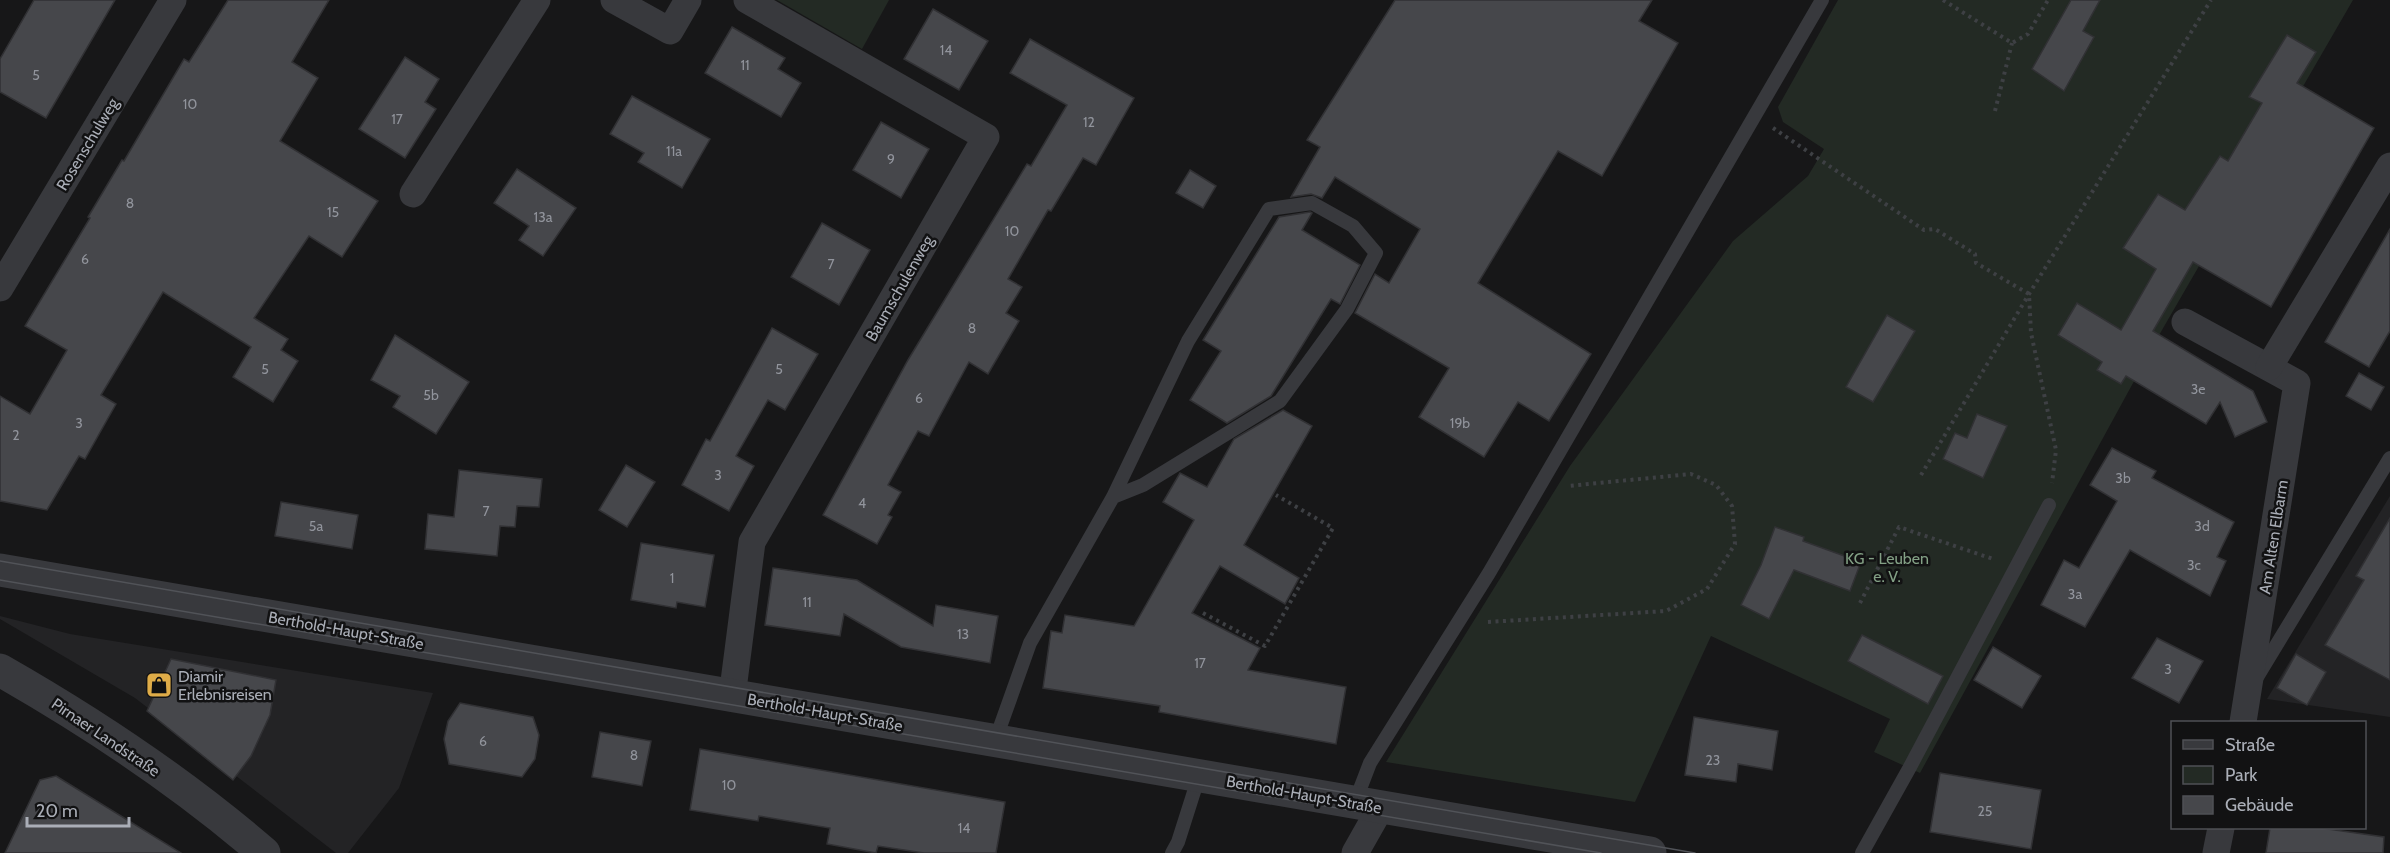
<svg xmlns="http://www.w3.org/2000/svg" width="2390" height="853" viewBox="0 0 2390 853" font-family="Cabin,sans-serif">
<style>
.built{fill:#232325}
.green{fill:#232a24}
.building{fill:#46474b;stroke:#313134;stroke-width:1.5}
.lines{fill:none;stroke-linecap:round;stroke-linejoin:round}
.path{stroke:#3e4044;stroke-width:4;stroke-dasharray:3 4.5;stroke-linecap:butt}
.service{stroke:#38393d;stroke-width:14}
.minor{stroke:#38393d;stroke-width:27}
.tertiary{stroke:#38393d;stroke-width:33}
.tram{stroke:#515358;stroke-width:1.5}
.labels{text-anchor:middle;stroke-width:5;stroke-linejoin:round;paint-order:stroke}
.number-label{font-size:14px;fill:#91949c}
.street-label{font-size:16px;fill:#aaaeb7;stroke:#121213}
.park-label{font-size:16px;fill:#83a085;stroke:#121213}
.poi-label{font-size:16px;fill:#aaaeb7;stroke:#121213;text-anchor:start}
</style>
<rect width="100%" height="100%" fill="#171718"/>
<g class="built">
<path d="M2390 496V717L2267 699 2322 608Z"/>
<path d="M0 616 70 634 433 693 399 788 348 853H336L135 698 0 619Z"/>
</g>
<g class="green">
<path d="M777 0H889L862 49Z"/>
<path d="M1838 0H2353L2162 330 1920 773 1874 752 1890 719 1711 636 1635 802 1386 762 1570 466 1733 241 1808 176 1824 149 1783 122 1778 107Z"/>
</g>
<g class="building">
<path d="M34 0H115L46 118 0 92V59Z"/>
<path d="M228 0H329L292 62 318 78 280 141 378 201 342 257 309 236 254 318 288 339 281 350 298 361 273 402 233 377 251 347 163 292 101 395 116 404 85 459 79 456 47 510 0 501V396L30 414 67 350 25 326 90 218 88 217 122 160 124 161 184 59 189 62Z"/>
<path d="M1395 0H1652L1639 21 1678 43 1602 176 1558 151 1478 283 1591 354 1549 421 1518 402 1484 457 1419 417 1449 368 1355 313 1375 274 1389 283 1420 229 1335 177 1322 198 1311 194 1291 197 1320 147 1307 140Z"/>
<path d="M2071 0H2100L2083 31 2094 37 2064 91 2032 69Z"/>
<path d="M933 9 988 41 959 90 904 59Z"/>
<path d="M732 27 785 58 778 69 801 83 781 117 705 73Z"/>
<path d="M2287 35 2316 52 2297 83 2374 128 2271 307 2193 262 2153 331 2253 391 2267 422 2235 437 2220 402 2206 424 2126 376 2121 384 2097 370 2102 362 2058 335 2077 303 2121 330 2156 269 2123 248 2158 194 2185 210 2220 156 2228 161 2262 103 2249 97Z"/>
<path d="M1030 39 1134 98 1096 165 1083 158 1051 211 1048 210 1008 279 1022 287 1006 313 1019 321 988 374 969 362 929 436 918 431 888 485 901 492 888 515 892 517 877 544 823 515 908 360 1027 164 1031 166 1067 105 1010 73Z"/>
<path d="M405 57 439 79 425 102 436 109 405 158 359 129Z"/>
<path d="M632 96 710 139 682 188 638 162 644 153 610 134Z"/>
<path d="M881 122 929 149 901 198 853 170Z"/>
<path d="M517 169 576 208 543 256 519 240 529 226 494 203Z"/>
<path d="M1190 170 1216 186 1203 208 1176 193Z"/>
<path d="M1310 212 1312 213 1302 230 1360 265 1340 304 1331 299 1271 396 1227 423 1190 400 1221 351 1203 340 1279 217Z"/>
<path d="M822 223 870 250 839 305 791 277Z"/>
<path d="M2390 229V331L2369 367 2325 342Z"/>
<path d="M1887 315 1915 331 1873 402 1846 387Z"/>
<path d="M772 328 818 354 785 410 768 400 736 456 754 466 729 511 682 485 706 439 710 441Z"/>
<path d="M395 335 469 382 436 434 393 407 400 396 371 380Z"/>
<path d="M2359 373 2384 387 2371 410 2346 396Z"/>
<path d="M1283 410 1312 426 1244 545 1299 578 1285 604 1220 566 1192 613 1260 648 1248 670 1346 687 1336 744 1159 712 1160 706 1043 688 1051 631 1062 633 1065 615 1134 626 1194 520 1163 502 1180 473 1207 487 1234 439Z"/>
<path d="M1977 414 2007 426 1983 478 1943 459 1955 433 1967 438Z"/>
<path d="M2112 448 2156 471 2152 478 2234 522 2217 557 2226 561 2210 596 2130 550 2085 627 2041 605 2064 560 2079 568 2117 501 2090 485Z"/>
<path d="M626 465 655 482 627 527 599 510Z"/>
<path d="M459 470 542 479 539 507 517 506 515 527 500 526 497 556 425 549 428 514 454 517Z"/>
<path d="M281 502 358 515 352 549 275 536Z"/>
<path d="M2390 518V680L2325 645 2364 580 2356 576Z"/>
<path d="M1775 527 1804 537 1803 541 1861 562 1850 591 1794 570 1769 619 1741 605 1761 565Z"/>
<path d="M641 543 714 555 705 607 677 602 676 608 631 600Z"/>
<path d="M773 568 857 580 933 626 936 605 998 616 990 663 901 647 844 614 840 636 765 625Z"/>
<path d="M1862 635 1943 676 1928 704 1848 661Z"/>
<path d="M2157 638 2203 661 2179 703 2132 678Z"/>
<path d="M1993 647 2041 676 2022 708 1974 680Z"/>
<path d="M2296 654 2326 672 2307 705 2277 688Z"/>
<path d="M171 659 276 680 270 715 263 730 251 756 233 780 147 711Z"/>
<path d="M460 703 533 717 539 735 535 759 522 777 449 764 444 739 448 721Z"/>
<path d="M1694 717 1778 731 1772 770 1738 764 1736 782 1685 775Z"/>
<path d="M600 732 651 741 642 786 592 777Z"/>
<path d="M700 749 1005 802 996 853H924L878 846 876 853 827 844 830 828 759 816 758 821 690 810Z"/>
<path d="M1940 773 2041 790 2031 849 1930 832Z"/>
<path d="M56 776 181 853H5L40 780Z"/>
<path d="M2270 828H2321L2384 837 2383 853H2266Z"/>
</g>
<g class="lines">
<g class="path">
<path d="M1943 0 2012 43 2028 34 2048 0"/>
<path d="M1995 111 2012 43"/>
<path d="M1773 128 1924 230 1935 229 1975 254 1976 263 2029 294 2031 333 2056 450 2052 483"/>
<path d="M1921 475 2029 294 2211 0"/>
<path d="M1860 603 1899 527 1993 559"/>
<path d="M1203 613 1265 646 1333 528 1276 495"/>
<path d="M1488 622 1666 611 1707 589 1735 544 1732 506 1716 485 1691 474 1568 486"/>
</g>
<g class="service">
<path d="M2257 677 2390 458"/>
<path d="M995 741 1030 643 1113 497 1188 341 1269 209 1312 203 1353 226 1376 253 1347 309 1280 401 1143 485 1113 497"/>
<path d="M1355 802 1370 763 1489 573 1822 0"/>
<path d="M1172 853 1178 842 1199 776"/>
<path d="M1862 853 1910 767 2049 505"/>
</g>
<g class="minor">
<path d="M614 0 670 31 688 0"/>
<path d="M413 194 537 0"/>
<path d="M0 288 173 0"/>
<path d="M2185 322 2297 383 2243 722"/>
<path d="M2269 367 2390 166"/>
<path d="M732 697 752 542 986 137 747 0"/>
<path d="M1355 853 1381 807"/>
<path d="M2216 853 2221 828"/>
</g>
<g class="tertiary">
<path d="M0 570 1650 853"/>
<path d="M0 670C93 723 183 783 264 853"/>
</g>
<g class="tram">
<path d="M0 561 1695 853"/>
<path d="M0 580 1601 853"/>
</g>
</g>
<defs>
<symbol id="shop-square" viewBox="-11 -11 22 22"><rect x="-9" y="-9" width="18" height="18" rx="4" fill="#dfac48" stroke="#121213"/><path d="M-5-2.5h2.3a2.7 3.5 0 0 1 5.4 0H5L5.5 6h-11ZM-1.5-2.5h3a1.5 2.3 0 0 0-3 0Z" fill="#111"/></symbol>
</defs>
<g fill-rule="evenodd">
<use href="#shop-square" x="144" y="670" width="30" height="30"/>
</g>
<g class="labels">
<g class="number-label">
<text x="946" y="55">14</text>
<text x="745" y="70">11</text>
<text x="36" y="80">5</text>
<text x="190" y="109">10</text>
<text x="397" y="124">17</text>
<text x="1089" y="127">12</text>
<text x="674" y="156">11a</text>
<text x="891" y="164">9</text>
<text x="130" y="208">8</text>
<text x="333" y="217">15</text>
<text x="543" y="222">13a</text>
<text x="1012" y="236">10</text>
<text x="85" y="264">6</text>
<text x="831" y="269">7</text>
<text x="972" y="333">8</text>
<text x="265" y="374">5</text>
<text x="779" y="374">5</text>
<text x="2198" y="394">3e</text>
<text x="431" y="400">5b</text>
<text x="919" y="403">6</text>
<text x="79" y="428">3</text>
<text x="1460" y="428">19b</text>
<text x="16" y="440">2</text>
<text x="718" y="480">3</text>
<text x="2123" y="483">3b</text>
<text x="862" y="508">4</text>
<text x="486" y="516">7</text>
<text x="316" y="531">5a</text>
<text x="2202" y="531">3d</text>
<text x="2194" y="570">3c</text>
<text x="672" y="583">1</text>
<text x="2075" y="599">3a</text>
<text x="807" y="607">11</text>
<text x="963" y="639">13</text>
<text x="1200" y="668">17</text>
<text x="2168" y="674">3</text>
<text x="483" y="746">6</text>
<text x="634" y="760">8</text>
<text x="1713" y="765">23</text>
<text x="729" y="790">10</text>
<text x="1985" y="816">25</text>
<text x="964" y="833">14</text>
</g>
<g class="street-label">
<text transform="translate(87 144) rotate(-59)" y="6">Rosenschulweg</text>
<text transform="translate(899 288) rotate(-60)" y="6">Baumschulenweg</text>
<text transform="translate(2273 537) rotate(-81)" y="6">Am Alten Elbarm</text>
<text transform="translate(346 630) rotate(10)" y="6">Berthold-Haupt-Straße</text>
<text transform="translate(825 712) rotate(10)" y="6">Berthold-Haupt-Straße</text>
<text transform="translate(106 737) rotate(34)" y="6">Pirnaer Landstraße</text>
<text transform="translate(1304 794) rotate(10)" y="6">Berthold-Haupt-Straße</text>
</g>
<g class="park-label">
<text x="1887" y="564">KG - Leuben<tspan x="1887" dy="18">e. V.</tspan></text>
</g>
<g class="poi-label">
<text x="178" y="682">Diamir<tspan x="178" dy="18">Erlebnisreisen</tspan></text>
</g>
</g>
<rect x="2171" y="721" width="195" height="108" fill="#121213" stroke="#4f5055" stroke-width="1.5"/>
<rect x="2183" y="740" width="30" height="9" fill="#38393d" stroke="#4f5055" stroke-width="1.5"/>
<text x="2225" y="751" font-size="18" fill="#aaaeb7">Straße</text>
<rect x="2183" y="766" width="30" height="18" fill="#232a24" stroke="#4f5055" stroke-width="1.5"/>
<text x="2225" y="781" font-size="18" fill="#aaaeb7">Park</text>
<rect x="2183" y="796" width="30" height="18" fill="#46474b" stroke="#4f5055" stroke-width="1.5"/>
<text x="2225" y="811" font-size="18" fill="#aaaeb7">Gebäude</text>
<path d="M27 817v9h102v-9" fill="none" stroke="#aaaeb7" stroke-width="3"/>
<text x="36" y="817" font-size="18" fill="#aaaeb7" stroke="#121213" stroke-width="4.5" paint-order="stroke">20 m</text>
</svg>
